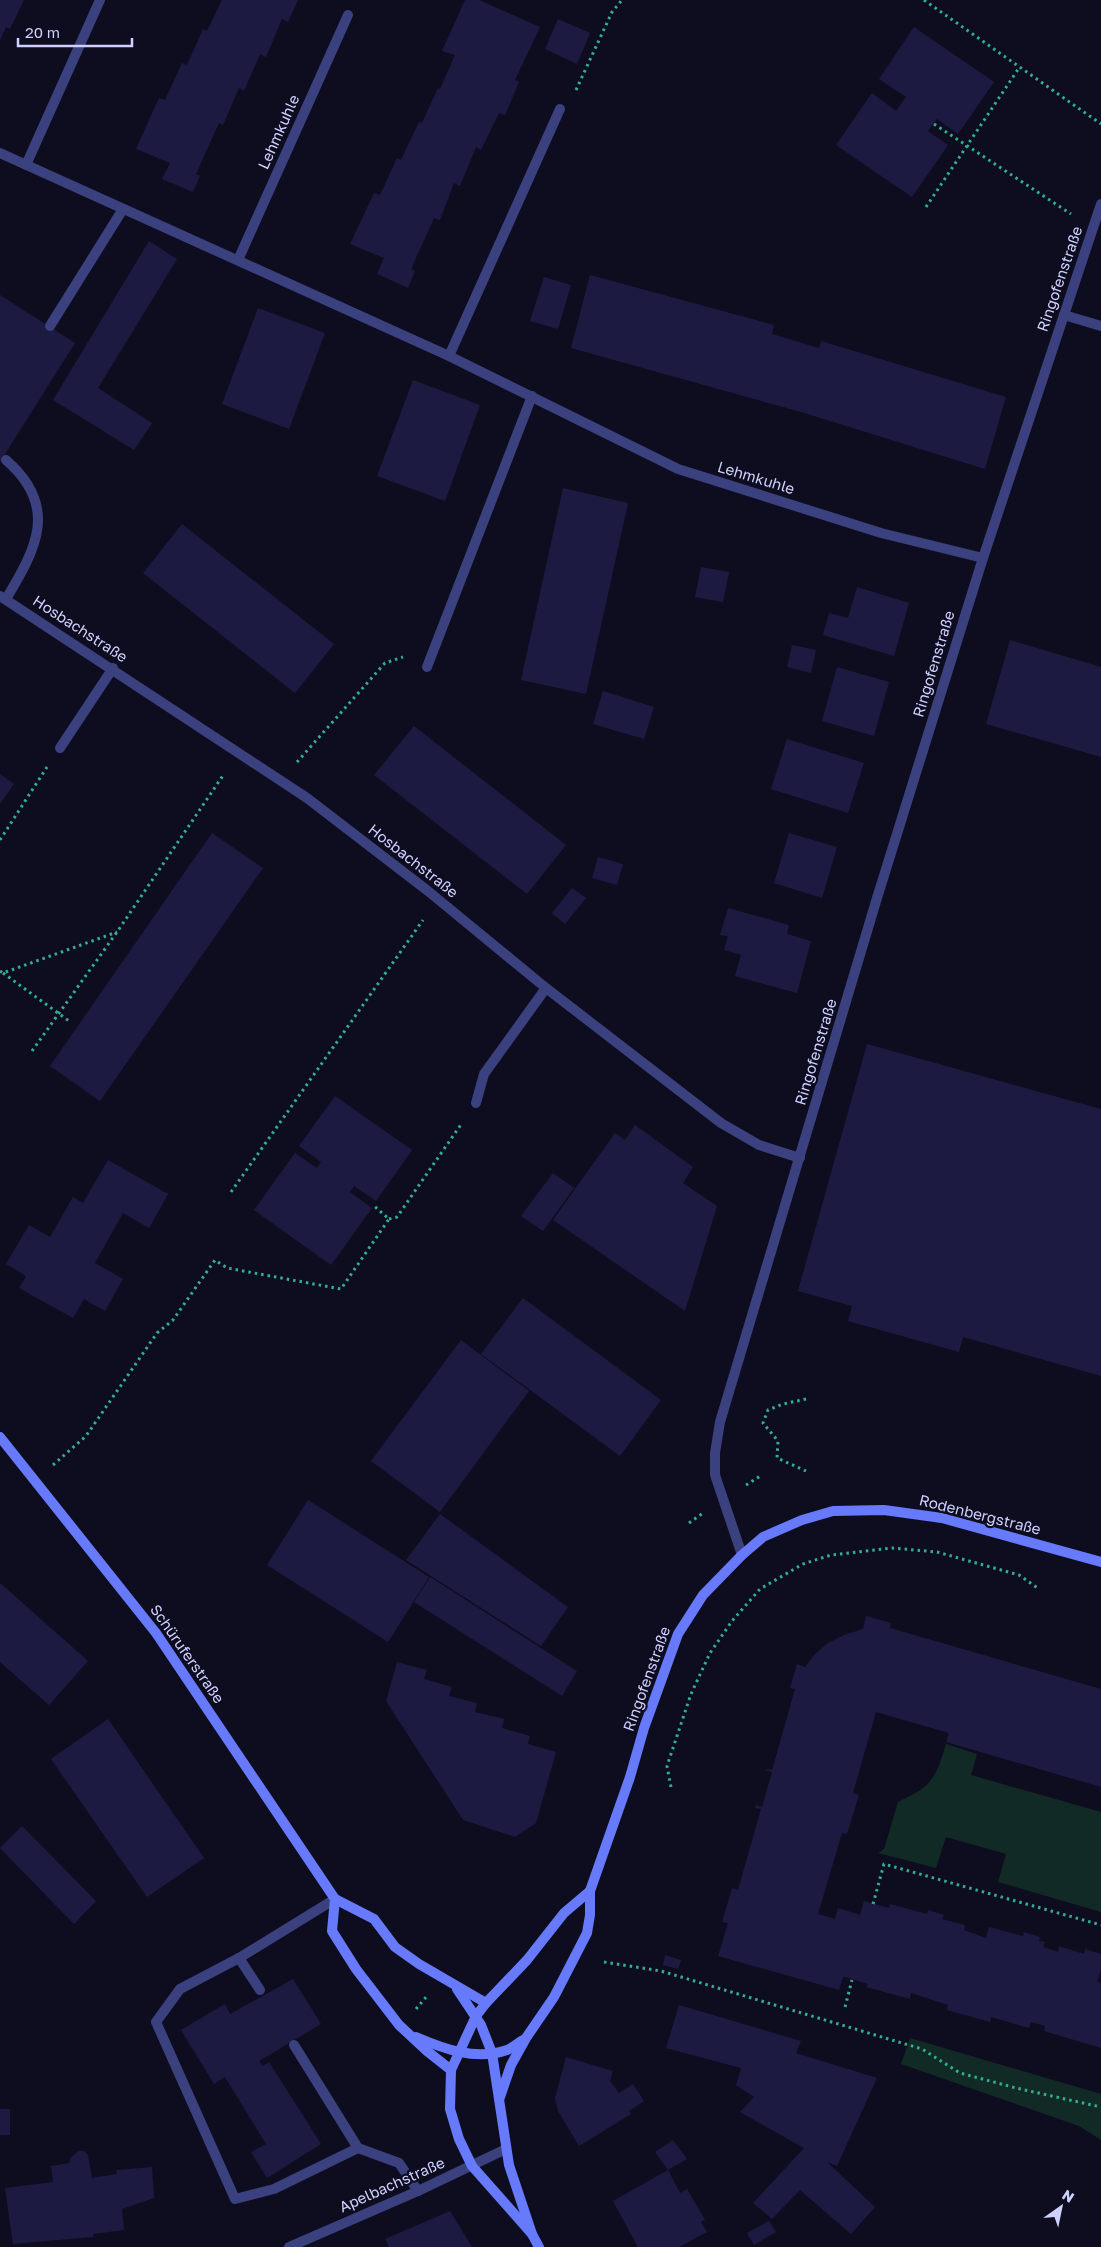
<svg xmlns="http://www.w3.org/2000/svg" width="1101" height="2247" viewBox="0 0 1101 2247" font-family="'Golos Text',sans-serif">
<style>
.green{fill:#112a25}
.building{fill:#1c1a41}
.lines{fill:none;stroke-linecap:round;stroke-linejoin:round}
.path{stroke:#31af94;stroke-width:3;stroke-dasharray:2.5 4;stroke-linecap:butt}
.service{stroke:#3a417e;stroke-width:10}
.minor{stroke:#3a417e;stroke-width:10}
.secondary{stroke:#677afb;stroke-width:10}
.labels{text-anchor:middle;stroke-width:4.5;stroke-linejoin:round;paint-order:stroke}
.street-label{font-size:15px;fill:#ced0fe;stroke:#0e0d20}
</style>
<rect width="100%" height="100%" fill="#0e0d20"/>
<g class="green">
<path d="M946 1744 977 1754 971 1775 1101 1812V1912L998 1882 1006 1854 946 1837 936 1868 878 1853 884 1849 898 1802C932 1786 935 1780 946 1744Z"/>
<path d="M910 2038 1101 2094V2140L1079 2126 901 2064Z"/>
</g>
<g class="building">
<path d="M0 0H24L10 29 6 27 0 40Z"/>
<path d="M222 0H298L288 22 282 19 266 57 260 54 244 91 239 88 223 125 219 123 196 174 200 176 193 192 162 179 170 163 136 149 159 98 165 100 182 63 187 65 203 29 207 31Z"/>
<path d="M465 0H479L540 27 515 80 519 82 505 115 499 113 481 150 476 147 460 186 454 183 440 220 434 218 411 269 415 271 408 288 377 274 384 258 350 244 374 193 380 195 397 158 401 160 419 122 422 123 438 88 440 89 455 55 442 51Z"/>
<path d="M558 19 590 33 577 64 545 49Z"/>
<path d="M914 27 994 82 958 134 937 119 928 131 948 145 912 197 836 145 872 93 896 111 906 97 879 79Z"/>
<path d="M149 241 177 259 98 388 152 423 134 450 53 400Z"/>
<path d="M590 275 774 325 772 334 819 348 821 341 1006 397 985 469 801 412 571 348Z"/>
<path d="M544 277 571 285 558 329 530 321Z"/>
<path d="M0 295 75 343 0 462Z"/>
<path d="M258 308 325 333 289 429 222 404Z"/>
<path d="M413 380 480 405 445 501 377 476Z"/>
<path d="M563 488 628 503 586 694 521 680Z"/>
<path d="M182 524 334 644 295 693 143 573Z"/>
<path d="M701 567 729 572 723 602 695 597Z"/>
<path d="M857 587 909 603 894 656 823 635 829 613 848 618Z"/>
<path d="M1010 640 1101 667V757L986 724Z"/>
<path d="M792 645 816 650 811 673 787 667Z"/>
<path d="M837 667 889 682 874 736 822 721Z"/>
<path d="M603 691 654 707 644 739 593 724Z"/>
<path d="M414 726 566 845 527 894 374 775Z"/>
<path d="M787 739 864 763 848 813 771 789Z"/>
<path d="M0 774 14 784 0 804Z"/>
<path d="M212 833 263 868 100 1101 50 1066Z"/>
<path d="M789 833 837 847 822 898 774 883Z"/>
<path d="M598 857 623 864 617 885 592 878Z"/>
<path d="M572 888 586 898 565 924 552 913Z"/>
<path d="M728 908 789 925 787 934 811 941 797 993 735 976 741 955 724 950 728 936 720 935Z"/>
<path d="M867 1044 1101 1109V1376L963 1337 959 1352 848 1321 852 1306 798 1291Z"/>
<path d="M335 1096 412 1150 376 1201 354 1186 350 1192 372 1208 331 1265 254 1210 295 1153 317 1168 321 1162 299 1146Z"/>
<path d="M635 1125 693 1167 683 1183 717 1206 685 1311 553 1220 615 1133 625 1140Z"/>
<path d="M108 1160 168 1194 149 1228 123 1213 95 1263 123 1279 105 1311 84 1299 73 1318 19 1288 26 1276 6 1264 29 1225 50 1237 73 1197 83 1203Z"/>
<path d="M553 1173 574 1188 543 1231 521 1216Z"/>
<path d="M523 1298 661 1400 620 1456 481 1354Z"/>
<path d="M461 1340 529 1391 440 1512 371 1461Z"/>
<path d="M308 1500 429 1577 388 1642 267 1565Z"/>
<path d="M440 1514 568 1607 541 1646 406 1560Z"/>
<path d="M430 1577 577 1671 562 1696 414 1602Z"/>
<path d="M0 1583 88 1661 49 1705 0 1662Z"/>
<path d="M866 1616 891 1623 890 1628 1101 1689V1787L946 1742 949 1733 876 1712 853 1793 859 1795 847 1834 842 1833 818 1914 835 1919 838 1908 860 1915 864 1901 889 1908 890 1904 927 1914 928 1910 944 1915 942 1919 965 1925 964 1930 986 1938 989 1927 1023 1936 1024 1932 1040 1937 1039 1941 1045 1942 1043 1947 1058 1952 1059 1946 1084 1954 1085 1949 1101 1954V1969L1097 1982 1101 1983V2048L1044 2031 1045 2026 1031 2022 1029 2028 991 2017 990 2022 947 2010 948 2005 911 1993 910 1999 866 1987 868 1984 845 1977H843L839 1990 718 1956 728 1923 722 1922 732 1888 738 1890 761 1809 755 1808 756 1805 762 1807 772 1772 766 1770 767 1769 772 1770 795 1689 790 1688 797 1664 805 1667 816 1653 828 1643 844 1635 863 1629Z"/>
<path d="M397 1662 427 1670 424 1679 452 1687 449 1696 477 1703 475 1712 504 1719 502 1728 530 1736 528 1744 556 1752 536 1823 515 1837 463 1820 386 1701Z"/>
<path d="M108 1719 204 1858 147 1897 51 1759Z"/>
<path d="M22 1826 96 1901 74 1924 0 1848Z"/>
<path d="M665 1955 681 1960 678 1969 663 1965Z"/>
<path d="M293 1979 321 2024 259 2061 263 2066 269 2062 321 2144 267 2178 251 2152 266 2144 225 2077 214 2084 181 2030 225 2004 230 2014Z"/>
<path d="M679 2005 801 2041 796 2053 877 2078 837 2166 827 2162 875 2207 851 2234 800 2190 772 2219 753 2203 804 2148 740 2112 754 2097 736 2085 741 2068 666 2048Z"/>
<path d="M566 2057 613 2071 610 2081 619 2093 633 2084 644 2101 629 2111 631 2114 579 2146 558 2111 555 2098Z"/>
<rect x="0" y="2109" width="10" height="26"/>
<path d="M673 2140 687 2159 668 2170 655 2152Z"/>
<path d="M79 2151H84L88 2155 92 2178 117 2174 116 2170 152 2167 154 2198 122 2209 124 2230 93 2234V2237L13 2244 5 2188 53 2182 51 2166 69 2163 71 2157Z"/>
<path d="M668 2170 680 2193 687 2189 705 2220 701 2222 707 2232 679 2247H638L613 2201Z"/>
<path d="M450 2211 472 2247H389L385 2239Z"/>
<path d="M769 2221 776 2232 754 2245 747 2233Z"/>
</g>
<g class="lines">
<g class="path">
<path d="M924 0 1101 124"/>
<path d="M576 90 612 12 622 0"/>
<path d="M934 124 1071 214"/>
<path d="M926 207 1019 68"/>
<path d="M297 762 385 663 403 657"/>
<path d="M0 840 47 767"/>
<path d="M0 971 3 973 117 932"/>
<path d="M3 973 69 1021"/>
<path d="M32 1051 117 932 224 774"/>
<path d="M231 1192 423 920"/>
<path d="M389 1219 397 1217 462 1123"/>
<path d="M806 1399 783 1404 768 1410 763 1423 778 1441 777 1458 806 1471"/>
<path d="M53 1465 86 1436 157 1333 173 1320 215 1260 227 1268 341 1289 389 1219 373 1205"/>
<path d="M746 1485 762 1475"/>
<path d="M689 1523 703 1513"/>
<path d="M671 1787 667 1766 691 1694 710 1653 732 1621 760 1589 803 1564 831 1555 892 1548 937 1552 1019 1575 1039 1589"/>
<path d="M873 1904 884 1864 1101 1925"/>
<path d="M604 1962 661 1971 922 2049 960 2073 1016 2088 1101 2107"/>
<path d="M845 2007 852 1980"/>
<path d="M416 2009 427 1996"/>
</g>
<g class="service">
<path d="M1064 315 1101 326"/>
<path d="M50 326 123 209"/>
<path d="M6 460C59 506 37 548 6 599"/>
<path d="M60 748 113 668"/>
<path d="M476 1103 484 1074 546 988"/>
<path d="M239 1958 180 1989 156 2022 235 2199 274 2189 358 2148"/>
<path d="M260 1990 239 1958 335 1899"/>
<path d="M294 2045 358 2148 399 2163 418 2191"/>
</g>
<g class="minor">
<path d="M0 153 449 356 678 469 881 533 983 558"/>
<path d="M26 165 100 0"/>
<path d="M238 260 348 15"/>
<path d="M449 356 560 109"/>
<path d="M0 596 307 798 428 891 546 988 721 1123 759 1145 800 1158"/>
<path d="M427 667 532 396"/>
<path d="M742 1555 715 1475V1453L720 1422 877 898 983 558 1101 204"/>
<path d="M289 2247 418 2191 506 2149"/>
</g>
<g class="secondary">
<path d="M0 1437 156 1633 335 1899 374 1919 395 1947 419 1964 486 2003"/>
<path d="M335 1899 332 1931 356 1969 399 2025 427 2051 451 2070"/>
<path d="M457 1989 481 2025 492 2053 509 2165 532 2234 539 2247"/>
<path d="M416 2037C444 2049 476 2061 507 2050 512 2048 518 2043 523 2040"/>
<path d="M500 2097 511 2065 526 2038 554 1997 587 1933 590 1915V1891L630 1777 644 1728 678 1634 703 1595 742 1555 763 1537 802 1520 833 1511 884 1510 942 1518 1101 1562"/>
<path d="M532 2234 472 2166 459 2139 450 2109 451 2070 476 2016 486 2003 527 1960 564 1913 590 1891"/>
</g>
</g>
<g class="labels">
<g class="street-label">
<text transform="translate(279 132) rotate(-66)" y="5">Lehmkuhle</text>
<text transform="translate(1060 279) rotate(-71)" y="5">Ringofenstraße</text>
<text transform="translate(756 478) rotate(17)" y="5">Lehmkuhle</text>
<text transform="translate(80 629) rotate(33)" y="5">Hosbachstraße</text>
<text transform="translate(934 664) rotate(-73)" y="5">Ringofenstraße</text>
<text transform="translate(413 861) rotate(38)" y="5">Hosbachstraße</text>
<text transform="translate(816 1052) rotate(-73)" y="5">Ringofenstraße</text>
<text transform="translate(980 1515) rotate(14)" y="5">Rodenbergstraße</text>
<text transform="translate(187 1654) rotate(55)" y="5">Schüruferstraße</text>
<text transform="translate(647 1679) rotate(-70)" y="5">Ringofenstraße</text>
<text transform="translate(392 2185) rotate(-24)" y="5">Apelbachstraße</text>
</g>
</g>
<g transform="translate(1061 2207) rotate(33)" stroke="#0e0d20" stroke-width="4" paint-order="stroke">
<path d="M0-4L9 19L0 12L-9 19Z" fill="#ced0fe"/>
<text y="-8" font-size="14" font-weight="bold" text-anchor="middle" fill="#ced0fe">N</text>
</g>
<path d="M18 38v8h114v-8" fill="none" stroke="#ced0fe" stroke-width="2.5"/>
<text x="25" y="38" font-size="15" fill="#ced0fe" stroke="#0e0d20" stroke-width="4" paint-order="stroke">20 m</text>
</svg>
